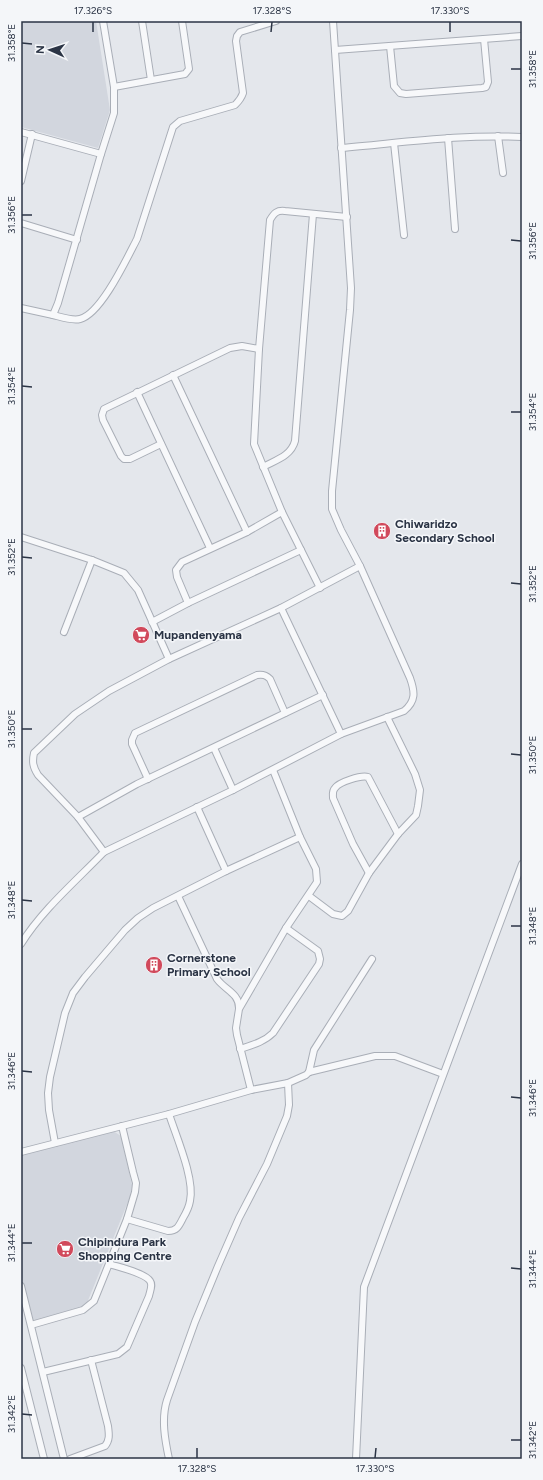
<svg xmlns="http://www.w3.org/2000/svg" width="543" height="1480" viewBox="0 0 543 1480" font-family="Figtree,sans-serif">
<style>
.built{fill:#d2d6de}
.lines{fill:none;stroke-linecap:round;stroke-linejoin:round}
.minor-casing{stroke:#a9aeb7;stroke-width:8}
.minor{stroke:#f7f8fa;stroke-width:6}
.ticks{fill:none;stroke:#2b3445;stroke-width:1.5}
.labels{text-anchor:middle;stroke-width:3;stroke-linejoin:round;paint-order:stroke}
.poi-label{font-size:12px;font-weight:bold;fill:#2b3445;stroke:#f4f6f9;text-anchor:start}
.neatline{fill:none;stroke:#2b3445;stroke-width:1.5}
.ticks-label{font-size:10px;text-anchor:middle;fill:#2b3445}
</style>
<rect width="100%" height="100%" fill="#e4e7ec"/>
<g class="built">
<path d="M21 21H96L110 110 98 148 21 127Z"/>
<path d="M113 1131 121 1136 132 1185 130 1197 87 1303 80 1308 33 1322 21 1274V1155Z"/>
</g>
<g class="lines">
<defs>
<g id="minor">
<path d="M142 21 151 80"/>
<path d="M390 46 394 86 400 93 406 94 482 88 486 87 488 82 484 39"/>
<path d="M335 50 522 36"/>
<path d="M114 87 185 74 189 69 182 21"/>
<path d="M21 132 101 154"/>
<path d="M498 136 503 173"/>
<path d="M448 138 455 229"/>
<path d="M394 143 404 235"/>
<path d="M341 148C401 143 461 134 522 137"/>
<path d="M21 181 32 134"/>
<path d="M21 223 77 240"/>
<path d="M21 308 53 315 58 303 101 154 114 113V87L103 21"/>
<path d="M53 315C61 317 72 321 80 319 101 314 127 258 137 239L173 127 180 121 235 105C239 101 241 99 243 93L236 41 237 36 240 32 276 21"/>
<path d="M173 375 247 532"/>
<path d="M137 392 210 548"/>
<path d="M161 444 130 459H124L121 456 103 420 102 415 104 409 230 348 242 346 259 349"/>
<path d="M263 467C276 460 291 456 295 441L313 214"/>
<path d="M21 537 92 560 124 573 138 590 169 659"/>
<path d="M320 588 282 512 254 444 259 349 270 220C274 213 277 210 285 211L347 217"/>
<path d="M188 603 177 577 176 570 182 562 247 532 282 512"/>
<path d="M281 608 341 734"/>
<path d="M152 622 188 603 301 550"/>
<path d="M64 632 92 560"/>
<path d="M214 748 233 790"/>
<path d="M148 779 132 744V740L135 733 257 675C263 674 266 675 270 679L285 713"/>
<path d="M197 807 226 871"/>
<path d="M78 817 137 784 323 695"/>
<path d="M104 852 233 790 341 734 404 711C416 701 415 692 410 678L360 566"/>
<path d="M369 873 353 844 333 798C333 794 332 791 335 788 339 782 361 775 368 777L398 834"/>
<path d="M178 896 217 979C225 990 239 993 239 1008"/>
<path d="M309 896 333 914 342 916 348 911 369 873 398 834 416 815 418 806 420 790 415 774 387 717"/>
<path d="M21 944C42 910 76 881 104 852L78 817 38 775C33 767 32 762 34 753L75 714 109 691 169 659 281 608 360 566 341 530 332 509V491L350 310 351 288 333 21"/>
<path d="M240 1049C252 1045 264 1042 273 1033L319 964 320 959 318 951 286 928"/>
<path d="M309 1072 314 1050 372 959"/>
<path d="M251 1090 237 1035 236 1028 239 1009 286 928 317 882 316 869 300 837"/>
<path d="M55 1143 49 1110 48 1093 50 1077 65 1013 73 993 85 977 125 930 138 918 153 908 226 871 300 837 273 770"/>
<path d="M21 1152 169 1114 251 1090 288 1083 306 1075 309 1072 375 1056H395L443 1074"/>
<path d="M127 1219 168 1231C177 1231 179 1226 183 1218 186 1213 189 1207 190 1201 195 1179 176 1136 169 1114"/>
<path d="M21 1286 64 1459"/>
<path d="M31 1325 83 1310 94 1301 127 1219 135 1192 136 1183 133 1172 122 1126"/>
<path d="M21 1368 44 1459"/>
<path d="M43 1372 118 1354 127 1347 149 1296C150 1291 153 1285 150 1281 145 1273 118 1267 109 1264"/>
<path d="M70 1459 105 1446C110 1440 109 1434 108 1426L91 1360"/>
<path d="M169 1459C165 1440 161 1419 167 1400L195 1322 218 1266 239 1218 267 1164 287 1116 289 1105 288 1083"/>
<path d="M356 1459 364 1287 522 864"/>
</g>
</defs>
<use href="#minor" class="minor-casing"/>
<use href="#minor" class="minor"/>
</g>
<path class="ticks" d="M93 32V22M271 32 272 22M450 32V22M22 43 32 44M511 69H521M22 215H32M511 240 521 241M22 386 32 387M511 412H521M22 557 32 558M511 583 521 584M22 729H32M511 754 521 755M22 900 32 901M511 926H521M22 1071 32 1072M511 1097 521 1098M22 1243H32M511 1268 521 1269M22 1414 32 1415M511 1440H521M197 1458V1448M375 1458 376 1448"/>
<defs>
<symbol id="building-disc" viewBox="-11 -11 22 22"><circle r="9.5" fill="#d1495b" stroke="#f4f6f9"/><path d="M-4-6H4V6H1V3H-1V6H-4ZM-2.5-4.3h1.7v1.8h-1.7ZM.8-4.3h1.7v1.8H.8ZM-2.5-1h1.7V.8h-1.7ZM.8-1h1.7V.8H.8Z" fill="#fff"/></symbol>
<symbol id="supermarket-disc" viewBox="-11 -11 22 22"><circle r="9.5" fill="#d1495b" stroke="#f4f6f9"/><path d="M-6-5.5h2.5l.6 2H6L4.5 2H-2.5L-4.4-4H-6ZM-1.5 3.2a1.3 1.3 0 1 0 .1 0ZM3 3.2a1.3 1.3 0 1 0 .1 0Z" fill="#fff"/></symbol>
</defs>
<g fill-rule="evenodd">
<use href="#building-disc" x="372" y="521" width="20" height="20"/>
<use href="#supermarket-disc" x="131" y="625" width="20" height="20"/>
<use href="#building-disc" x="144" y="955" width="20" height="20"/>
<use href="#supermarket-disc" x="55" y="1239" width="20" height="20"/>
</g>
<g class="labels">
<g class="poi-label">
<text x="395" y="528">Chiwaridzo<tspan x="395" dy="14">Secondary School</tspan></text>
<text x="154" y="639">Mupandenyama</text>
<text x="167" y="962">Cornerstone<tspan x="167" dy="14">Primary School</tspan></text>
<text x="78" y="1246">Chipindura Park<tspan x="78" dy="14">Shopping Centre</tspan></text>
</g>
</g>
<rect width="543" height="1480" fill="none" stroke="#f4f6f9" stroke-width="44"/>
<g transform="translate(50 50) rotate(273)" stroke="#f4f6f9" stroke-width="3" paint-order="stroke">
<path d="M0-3L7 15L0 10L-7 15Z" fill="#2b3445"/>
<text y="-6" font-size="11" font-weight="bold" text-anchor="middle" fill="#2b3445">N</text>
</g>
<rect x="22" y="22" width="499" height="1436" class="neatline"/>
<g class="ticks-label">
<text x="93" y="14">17.326°S</text>
<text x="272" y="14">17.328°S</text>
<text x="450" y="14">17.330°S</text>
<text transform="translate(11 43) rotate(-90)" y="4">31.358°E</text>
<text transform="translate(532 69) rotate(-90)" y="4">31.358°E</text>
<text transform="translate(11 215) rotate(-90)" y="4">31.356°E</text>
<text transform="translate(532 241) rotate(-90)" y="4">31.356°E</text>
<text transform="translate(11 386) rotate(-90)" y="4">31.354°E</text>
<text transform="translate(532 412) rotate(-90)" y="4">31.354°E</text>
<text transform="translate(11 557) rotate(-90)" y="4">31.352°E</text>
<text transform="translate(532 584) rotate(-90)" y="4">31.352°E</text>
<text transform="translate(11 729) rotate(-90)" y="4">31.350°E</text>
<text transform="translate(532 755) rotate(-90)" y="4">31.350°E</text>
<text transform="translate(11 900) rotate(-90)" y="4">31.348°E</text>
<text transform="translate(532 926) rotate(-90)" y="4">31.348°E</text>
<text transform="translate(11 1071) rotate(-90)" y="4">31.346°E</text>
<text transform="translate(532 1098) rotate(-90)" y="4">31.346°E</text>
<text transform="translate(11 1243) rotate(-90)" y="4">31.344°E</text>
<text transform="translate(532 1269) rotate(-90)" y="4">31.344°E</text>
<text transform="translate(11 1414) rotate(-90)" y="4">31.342°E</text>
<text transform="translate(532 1440) rotate(-90)" y="4">31.342°E</text>
<text x="197" y="1472">17.328°S</text>
<text x="375" y="1472">17.330°S</text>
</g>
</svg>
